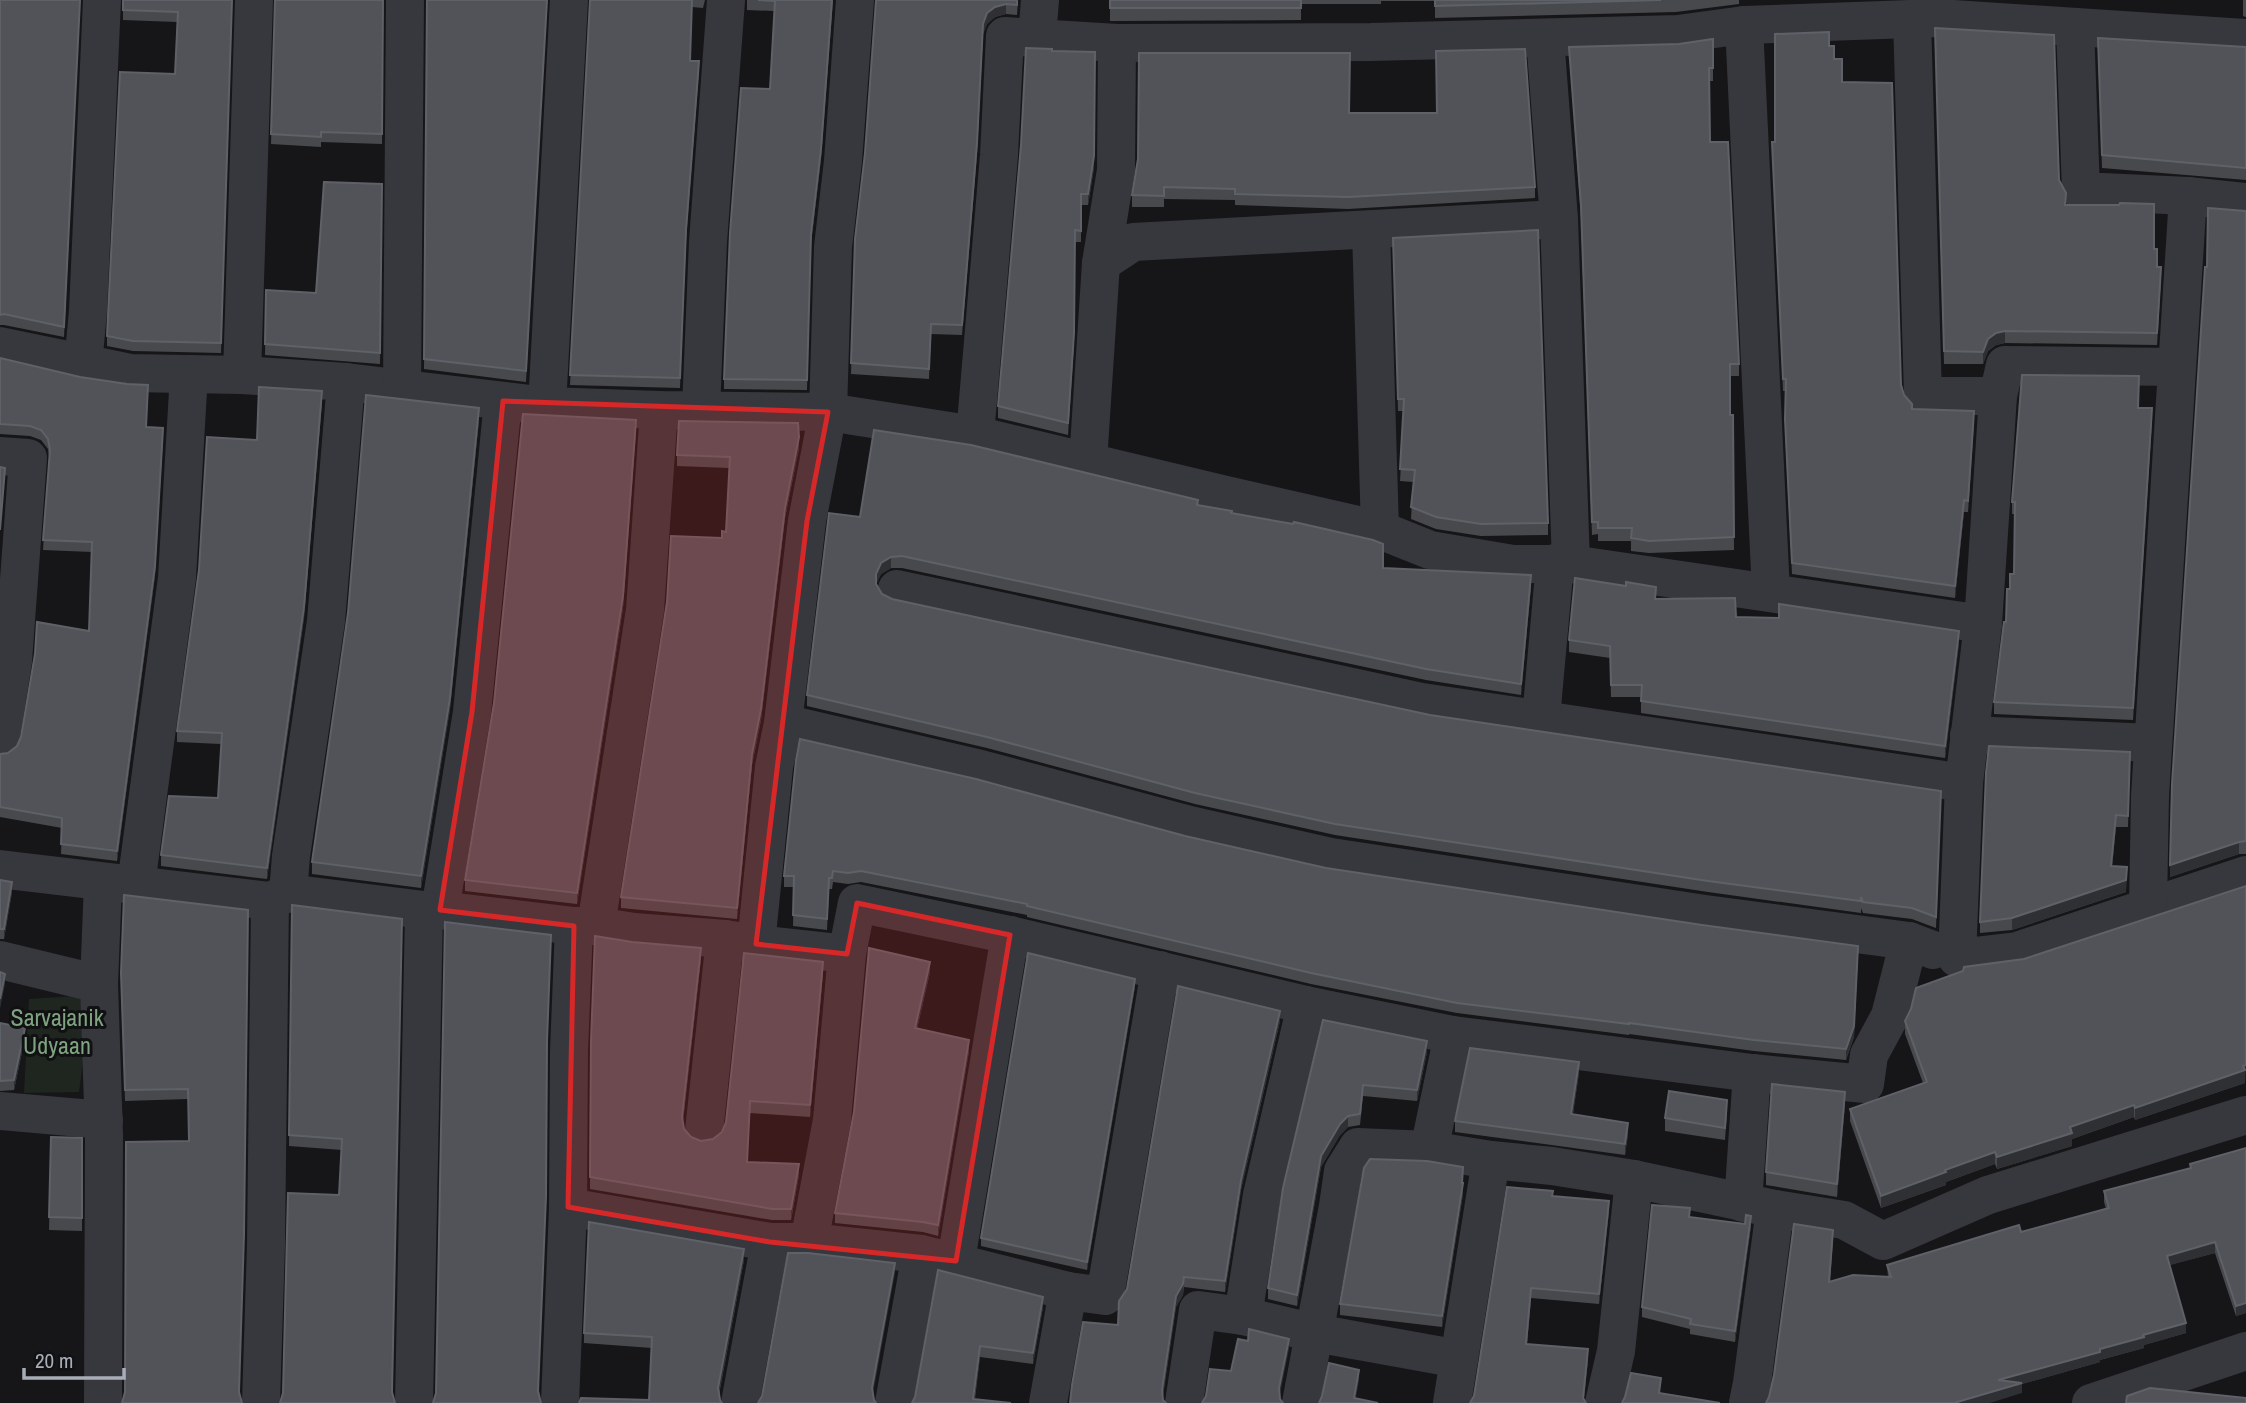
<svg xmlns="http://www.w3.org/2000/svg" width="2246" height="1403" viewBox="0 0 2246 1403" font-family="'Archivo Narrow',sans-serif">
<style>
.green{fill:#1e261f}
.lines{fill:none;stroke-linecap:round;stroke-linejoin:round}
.minor{stroke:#37383d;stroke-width:38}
.wall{fill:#47494d}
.shaded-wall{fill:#2f3033}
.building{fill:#525359;stroke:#5f6168;stroke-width:2}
.marked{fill:#d62828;fill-opacity:0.2;stroke:#d62828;stroke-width:5;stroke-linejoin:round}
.labels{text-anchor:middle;stroke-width:6;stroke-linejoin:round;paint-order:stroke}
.park-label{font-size:24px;fill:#7fa381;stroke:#111113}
</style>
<rect width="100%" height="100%" fill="#161618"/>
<path class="green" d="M92 995 79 1092 24 1093 29 999Z"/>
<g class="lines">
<g class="minor">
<path d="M1912 19 1923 396H1998L1983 624 1964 783 1957 958 2017 951 2246 875"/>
<path d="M1744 25 1771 593"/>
<path d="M2075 27 2081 191 2188 196 2246 202"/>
<path d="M1037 38 1040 0"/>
<path d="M1545 38 1559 219 1571 564"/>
<path d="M1371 230 1380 530"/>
<path d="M1101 263 1133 242 1559 219"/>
<path d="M0 346 131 373 242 375 346 382 547 406 659 410 828 412 975 435 1226 495 1380 530 1430 550 1513 564H1571L1983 624"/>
<path d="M83 365 88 311 102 0"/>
<path d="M242 375 254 0"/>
<path d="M402 389 405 0"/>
<path d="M1998 396 2005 365 2176 367"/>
<path d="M547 406 569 0"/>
<path d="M701 409 708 242 726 0"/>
<path d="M975 435 999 155 1005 36 1117 43 1371 42 1678 34 1744 25 1938 18 2246 38"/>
<path d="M0 456 28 458 13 661 0 743"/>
<path d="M1088 462 1101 263 1116 170 1117 43"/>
<path d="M897 589 1422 702 1964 783"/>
<path d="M1541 718 1555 563"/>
<path d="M783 723 981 769 1190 825 1331 857 1705 914 1909 941 1933 950"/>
<path d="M1969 735 2153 743"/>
<path d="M0 869 270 901 288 893 424 910H440L574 926H596L634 932 725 939 756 944 847 954"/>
<path d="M136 885 177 578 189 374"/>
<path d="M288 893 291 856 326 621 346 382"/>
<path d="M2148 906 2150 796 2188 196"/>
<path d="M440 910 472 712 503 401"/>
<path d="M596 926 645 610 659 410"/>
<path d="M756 944 774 767 783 723 807 521 828 412 833 247 843 161 855 0"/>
<path d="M0 960 99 984"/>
<path d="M0 1111 104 1120"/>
<path d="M704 1131 725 939"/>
<path d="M1429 1150 1453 1035"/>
<path d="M1743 1203 1752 1073"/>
<path d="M568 1207 770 1242H809L921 1254 1068 1291 1105 1296 1160 970"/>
<path d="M809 1242 832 1120 847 954 857 903 1010 935 1306 1005 1453 1035 1752 1073 1865 1084 1869 1055 1890 1016 1909 941"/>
<path d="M956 1261 1010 935"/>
<path d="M1243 1316 1262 1195 1306 1005"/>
<path d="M103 1403 104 1135 99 984 103 882"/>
<path d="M261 1403 266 1245 270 901"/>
<path d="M414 1403 424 910"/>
<path d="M560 1403 568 1207 569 1052 574 926"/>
<path d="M740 1403 770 1242"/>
<path d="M894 1403 921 1254"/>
<path d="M1048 1403 1068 1291"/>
<path d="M1184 1403 1198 1310 1243 1316 1315 1333 1459 1359"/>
<path d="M1301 1403 1338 1206 1343 1171 1358 1147 1429 1150 1491 1160 1552 1166 1634 1179 1775 1209 1844 1220 1883 1241 1988 1195 2246 1115"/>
<path d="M1452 1403 1491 1160"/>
<path d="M1604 1403 1616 1351 1634 1179"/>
<path d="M1748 1403 1752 1383 1775 1209"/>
<path d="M2091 1403 2246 1351"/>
</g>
</g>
<g class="wall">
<path d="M0 0H80L64 337 4 325H0Z"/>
<path d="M123 0H232L221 353 133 351 107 346V336L175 74 177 22 123 20Z"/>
<path d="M275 0H383L382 144 321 142V147L271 144Z"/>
<path d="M427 0H547L526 382 424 369Z"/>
<path d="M590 0H705L703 8 692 7 690 61 699 71 686 240 680 388 570 385Z"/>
<path d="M747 0H833L821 159 811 244 807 390 724 389V379L770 89 774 11 747 10Z"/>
<path d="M876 0H1018L1017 15 1006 14 995 17 987 24 983 34 977 154 962 335 931 334 929 379 851 374 855 239 865 153Z"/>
<path d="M1110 0H1739V4L1676 12 1435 18V1H1381V4H1301V20L1110 21Z"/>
<path d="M2243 0H2246V17L2243 16Z"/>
<path d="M1935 28 2059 180 2065 205 2154 249 2157 267 2161 279 2157 345 2005 343 1996 345 1988 351 1983 364H1944Z"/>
<path d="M1713 39V81H1709L1710 142 1739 364V376H1730V415H1733L1734 550 1649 553 1631 551V541H1598V534L1592 535 1581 218 1569 47 1679 44Z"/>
<path d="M1829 46 1842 82 1904 395 1912 409 1974 422 1968 512H1964L1955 598 1792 574 1785 430 1786 391H1783L1772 142H1775Z"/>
<path d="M2246 47V180L2102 168 2098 50Z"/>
<path d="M1052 51 1094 168 1088 205H1081V242H1075L1074 344 1068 435 998 418V406Z"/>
<path d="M1349 113 1535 187V198L1348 209 1235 205V200L1164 199V207H1132V195Z"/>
<path d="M382 184 380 364 265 355 266 290 316 293Z"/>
<path d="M2244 211H2246V854H2239L2170 877 2207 267Z"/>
<path d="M1393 238 1548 523V535L1481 536 1436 529 1411 519 1413 482 1400 481 1404 411H1398Z"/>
<path d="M0 358 148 395 146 427 163 438 155 576 117 861 61 854 62 828 0 817V754L8 753 17 746 89 631 92 552 43 550 49 457 48 449 41 440 30 436 0 434Z"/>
<path d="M322 402 304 618 267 879 161 866V855L218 798 221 744 177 742V731L257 440Z"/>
<path d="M2138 408 2152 420 2133 720 1994 714V702L2010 589 2014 574 2015 514H2012V502Z"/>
<path d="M479 420 450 709 421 888 312 874V862Z"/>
<path d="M636 431 623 608 577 904 465 891V880Z"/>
<path d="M799 448 785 518 761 720 752 765 737 919 621 908V897L722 538 726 532 729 468 677 466V455Z"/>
<path d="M1198 505 1232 513 1383 568 1531 586 1521 695 1426 680 902 568H891L881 574 876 584 882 594 892 599 1430 715 1941 791 1936 928 1912 919 1863 913 1861 908V913L1708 892 1335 835 1195 804 987 748 807 706V695L860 517Z"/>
<path d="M1656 599 1736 617 1959 643 1945 758 1641 713V697H1611L1610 658 1569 652V640Z"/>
<path d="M2130 752 2128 827H2116L2112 867H2127L2126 892 2012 930 1980 933V922Z"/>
<path d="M1185 836 1326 868 1858 956 1854 1037 1846 1060 1754 1051 1629 1034V1035L1457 1013 1311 984 1027 917V915L861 882 848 884 833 882 832 889H829L827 930 793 926 794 887H784V876Z"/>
<path d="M0 880 12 892 4 939H0Z"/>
<path d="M292 905 402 919 392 1393 339 1195 342 1150 289 1146Z"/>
<path d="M248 910 239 1393 122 1403 189 1141 188 1099 125 1101 121 984Z"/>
<path d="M701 959 683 1122 684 1129 691 1137 701 1141 713 1139 722 1132 823 973 810 1117 750 1113 747 1162 799 1175 791 1220H772L590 1189 591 1041Z"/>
<path d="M2024 959 2245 1078V1083L2135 1120 2134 1117 2072 1139V1146L1997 1169 1995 1164 1946 1182V1185L1881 1208 1850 1121V1109L1923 1083 1905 1034V1021Z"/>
<path d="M930 972 917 1029 969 1051 938 1236 923 1232 835 1223V1213Z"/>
<path d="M1135 987 1087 1270 981 1246V1238Z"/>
<path d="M1323 1020 1427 1052 1417 1101 1363 1096 1360 1125 1348 1127 1340 1135 1321 1167 1297 1306 1268 1299V1288Z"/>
<path d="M1280 1021 1241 1190 1225 1292 1184 1287 1183 1295 1176 1307 1163 1396V1400L1118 1325Z"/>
<path d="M0 1023 25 1038 14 1090 0 1091Z"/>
<path d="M1579 1073 1573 1114 1628 1134 1625 1155 1455 1132V1121Z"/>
<path d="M1845 1104 1837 1197 1766 1185V1172Z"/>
<path d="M1727 1112 1725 1140 1665 1131V1118Z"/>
<path d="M51 1137 82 1138V1231L49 1230Z"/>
<path d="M2246 1148V1313L2236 1316 2215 1253 2169 1265 2186 1333 2144 1345V1348L2100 1360V1362L2022 1384V1393L1769 1397 1833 1240 1830 1282 1888 1277 1887 1265 2021 1232 2106 1209 2104 1202V1191L2190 1169V1164Z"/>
<path d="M1463 1183V1194L1442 1327 1340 1315V1304Z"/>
<path d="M1553 1196 1609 1211 1599 1304 1531 1298 1527 1344 1588 1360 1584 1400 1470 1403Z"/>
<path d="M1690 1217 1751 1226 1735 1342 1690 1334V1329L1642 1317V1307Z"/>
<path d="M744 1260 719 1395 720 1400H649L652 1348 584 1343V1333Z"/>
<path d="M938 1270 1043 1307 1033 1364 980 1357 975 1399 915 1397Z"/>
</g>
<g class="shaded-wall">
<path d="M832 0 821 159 811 244 807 390 811 234Z"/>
<path d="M1006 4V14L995 17 987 24 983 34 977 154 962 335 983 24 987 13 995 7Z"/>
<path d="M1095 52 1094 168 1088 205V194Z"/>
<path d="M699 61 686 240 680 388 686 230Z"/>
<path d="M1075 230 1074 344 1068 435V423Z"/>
<path d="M2161 267V279L2157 345V333Z"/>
<path d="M2005 331V343L1996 345 1988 351 1983 364V352L1988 339 1996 333Z"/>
<path d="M322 391 304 618 267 879V868Z"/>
<path d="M479 408V420L450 709 421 888V876Z"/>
<path d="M2152 408V420L2133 720V708Z"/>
<path d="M1974 411V422L1968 512V501Z"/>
<path d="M636 420 623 608 577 904V893Z"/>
<path d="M163 428 155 576 117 861V851Z"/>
<path d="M799 437V448L785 518 761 720 752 765 737 919V908L752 754 785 508Z"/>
<path d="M1964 500V512L1955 598V586Z"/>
<path d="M891 557V568L881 574 876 585V574L881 563Z"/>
<path d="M1531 575V586L1521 695V684Z"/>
<path d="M1959 631V643L1945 758V746Z"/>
<path d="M2116 815V827L2111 878V866Z"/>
<path d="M2239 842V854L2170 877V865Z"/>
<path d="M2126 880V892L2012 930V918Z"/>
<path d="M12 882V892L4 939V929Z"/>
<path d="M1858 946 1854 1037 1846 1060V1049Z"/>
<path d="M701 948V959L682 1129V1117Z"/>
<path d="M823 962V973L810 1117V1105Z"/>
<path d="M930 962V972L915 1038V1028Z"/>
<path d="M5 974V984L0 1009V999Z"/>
<path d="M1135 979V987L1087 1270V1262Z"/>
<path d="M1280 1011V1021L1241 1190 1225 1292V1281L1241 1180Z"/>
<path d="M25 1028V1038L14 1090V1080Z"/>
<path d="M969 1040V1051L938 1236V1225Z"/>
<path d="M1427 1041V1052L1417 1101V1090Z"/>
<path d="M1579 1062V1073L1571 1125V1114Z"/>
<path d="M2246 1065 2245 1083 2135 1120V1108Z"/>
<path d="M1845 1092V1104L1837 1197V1184Z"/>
<path d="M2134 1105V1117L2072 1139V1146L1997 1169V1157L2070 1127Z"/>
<path d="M1348 1116V1127L1340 1135 1321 1167 1297 1306V1295L1321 1156 1340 1124Z"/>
<path d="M1628 1123V1134L1625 1155V1144Z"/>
<path d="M1995 1152V1164L1946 1182V1185L1881 1208V1196L1945 1170Z"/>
<path d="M799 1164V1175L791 1220V1209Z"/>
<path d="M1463 1183V1194L1442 1327V1316Z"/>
<path d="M1609 1201V1211L1599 1304V1294Z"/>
<path d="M1751 1216V1226L1735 1342V1331Z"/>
<path d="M2215 1242V1253L2167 1266V1256Z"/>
<path d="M744 1249V1260L718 1399V1388Z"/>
<path d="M895 1263V1273L872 1399V1388Z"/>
<path d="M1184 1277 1183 1295 1176 1307 1162 1400V1390L1176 1296Z"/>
<path d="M1531 1288V1298L1526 1354V1344Z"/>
<path d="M1043 1297V1307L1033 1364V1353Z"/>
<path d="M2246 1303V1313L2236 1316V1306Z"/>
<path d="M2186 1323V1333L2144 1345V1348L2100 1360V1362L2022 1384V1393L1990 1403H1957V1402L1998 1380 2100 1349 2143 1335Z"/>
<path d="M1289 1339V1349L1279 1399V1388Z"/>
<path d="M980 1346V1357L974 1403H973Z"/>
<path d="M1588 1349V1360L1583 1403Z"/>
<path d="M1359 1370V1380L1355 1403 1354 1398Z"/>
</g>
<g class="building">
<path d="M0 0H80L64 327 4 314 0 315Z"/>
<path d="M123 0H232L221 343 133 341 107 336 120 72 175 74 178 12 123 10Z"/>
<path d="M275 0H383L382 134 321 132V137L271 134Z"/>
<path d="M427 0H547L526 371 424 359Z"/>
<path d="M590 0H692L690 61H699L686 230 680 378 570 375Z"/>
<path d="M758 0H832L821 149 811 234 807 380 724 379 730 233 741 88 770 89 775 1Z"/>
<path d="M876 0H1017V5L1006 4 995 7 987 13 983 24 977 143 962 325 931 324 929 369 851 363 855 239 865 153Z"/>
<rect x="1110" y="0" width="191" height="8"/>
<path d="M1435 0H1661L1435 6Z"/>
<path d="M1935 28 2054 35 2059 180 2066 193 2065 205H2119L2120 203 2154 204V249H2157V267H2161L2157 333 2005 331 1996 333 1988 339 1983 352 1944 351Z"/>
<path d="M1829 32V46H1834V59H1842V82L1892 83 1901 385 1904 395 1912 404V409L1974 411 1968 501 1964 500 1955 586 1792 563 1785 419 1786 379H1783L1772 142H1775V34Z"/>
<path d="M2098 38 2246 47V168L2102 155Z"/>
<path d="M1713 39V68H1709L1710 142H1728L1739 364H1730V415H1733L1734 537 1649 541 1631 538 1632 528H1598V522H1592L1581 206 1569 47 1679 44Z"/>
<path d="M1026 48 1052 49V51L1095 52 1094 156 1088 194H1081V231L1075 230 1074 333 1068 423 998 406 1021 145Z"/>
<path d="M1525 49 1535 187 1348 197 1235 194V189L1164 187V196L1132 195 1138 159 1139 53H1350L1349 113H1437L1436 51Z"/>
<path d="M324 182 382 184 380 353 265 344 266 290 316 293Z"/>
<path d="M2208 208 2246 211V841L2239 842 2170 865 2172 784 2205 267H2207Z"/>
<path d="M1538 230 1548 523 1481 524 1436 517 1411 507 1415 470 1400 469 1404 399H1398L1393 238Z"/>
<path d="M0 358 80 377 127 384 148 385 146 427 163 428 155 566 117 851 61 844 62 818 0 807V754L8 753 17 746 21 737 35 654 37 622 89 631 92 542 43 540 50 450 48 439 41 430 30 426 0 424Z"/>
<path d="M2022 375 2139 376 2138 408H2152L2133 708 1994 702 2004 622H2006L2007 589H2010V574H2014L2015 502H2012Z"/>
<path d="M259 387 322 391 304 607 267 868 161 855 169 796 218 798 222 733 177 731 199 570 207 437 257 440Z"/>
<path d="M366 395 479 408 450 698 421 876 312 862 348 613Z"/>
<path d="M523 414 636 420 623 596 577 893 465 880 494 703Z"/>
<path d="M679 421 798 423 799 437 785 508 761 709 752 754 737 908 621 897 667 602 671 536 722 538V531L726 532 730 457 677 455Z"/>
<path d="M874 430 971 445 1198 500 1197 505 1232 511 1231 513 1293 524 1294 522 1373 540 1383 544V568L1531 575 1521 684 1426 669 902 556 891 557 881 563 876 574V584L882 594 892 599 1430 715 1941 791 1936 917 1912 908 1863 902 1861 897V901L1708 881 1335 824 1195 793 987 737 807 695 829 513 860 517Z"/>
<path d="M0 467 5 468 0 530Z"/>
<path d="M1575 578 1626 586V582L1656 587 1655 599 1735 598 1736 617 1779 618V604L1959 631 1945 746 1641 701 1642 685H1611L1610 646 1569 640Z"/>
<path d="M800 739 976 779 1185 836 1326 868 1702 925 1858 946 1854 1026 1846 1049 1754 1040 1629 1023V1024L1457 1003 1311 973 1027 906V904L861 871 848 873 833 871 832 878H829L827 919 793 915 794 876H784L796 760Z"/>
<path d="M1989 746 2130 752 2128 816 2116 815 2111 866 2127 867 2126 880 2012 918 1980 922 1986 773Z"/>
<path d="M0 880 12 882 4 929H0Z"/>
<path d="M2246 886V1065L2243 1066 2245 1070 2135 1108 2134 1105 2070 1127 2072 1133 1997 1157 1995 1152 1945 1170 1946 1172 1881 1196 1850 1109 1927 1082 1905 1021 1911 1009 1916 988 1963 971 1964 967 2024 959Z"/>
<path d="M124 895 248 910 244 1234 239 1392 242 1403H122L125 1392 126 1142 189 1141 188 1089 125 1090 121 973Z"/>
<path d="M292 905 402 919 392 1392 395 1403H280L283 1393 288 1193 339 1195 342 1139 289 1135Z"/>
<path d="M445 922 551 935 547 1041 546 1196 538 1391 541 1403H433L436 1393Z"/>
<path d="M595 936 632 942 701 948 682 1117 684 1129 691 1137 701 1141 713 1139 722 1132 726 1122 744 953 823 962 810 1105 750 1101 747 1162 799 1164 791 1209H772L590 1177 591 1041Z"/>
<path d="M869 948 930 962 915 1028 969 1040 938 1225 923 1222 835 1213 854 1112Z"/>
<path d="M1028 953 1135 979 1087 1262 981 1238Z"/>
<path d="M0 972 5 974 0 999Z"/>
<path d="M1178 986 1280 1011 1241 1180 1225 1281 1184 1277 1183 1284 1176 1296 1162 1390 1163 1400 1166 1403H1070L1072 1385 1083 1322 1118 1325 1119 1301 1127 1289Z"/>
<path d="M1323 1020 1427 1041 1417 1090 1363 1085 1360 1114 1348 1116 1340 1124 1321 1156 1297 1295 1268 1288 1283 1188Z"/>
<path d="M0 1023 25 1028 14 1080 0 1081Z"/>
<path d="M1470 1048 1579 1062 1571 1114 1628 1123 1625 1144 1455 1121Z"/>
<path d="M1772 1084 1845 1092 1837 1184 1766 1172Z"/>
<path d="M1669 1091 1727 1100 1725 1128 1665 1118Z"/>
<path d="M51 1137 82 1138V1218L49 1217Z"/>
<path d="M2246 1148V1303L2236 1306 2215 1242 2167 1256 2186 1323 2143 1335 2144 1337 2100 1349V1352L1998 1380 2022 1383 1957 1402 1958 1403H1766L1769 1397 1774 1375 1794 1224 1833 1230 1829 1282 1853 1275 1891 1277 1887 1265 2019 1225 2021 1232 2109 1208 2104 1191 2191 1168 2190 1164Z"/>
<path d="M1370 1159 1427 1161 1463 1167 1462 1183H1463L1442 1316 1340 1304 1364 1168Z"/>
<path d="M1507 1187 1553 1191 1552 1196 1609 1201 1599 1294 1531 1288 1526 1344 1588 1349 1583 1398 1586 1403H1470L1474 1396Z"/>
<path d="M1652 1205 1690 1208 1689 1217 1745 1224 1746 1215 1751 1216 1735 1331 1690 1324 1691 1319 1642 1307Z"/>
<path d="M589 1222 744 1249 718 1388 720 1400 722 1403H579L581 1398 649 1400 652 1337 584 1333Z"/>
<path d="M788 1253H808L895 1263 872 1388 874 1400 876 1403H758L762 1396Z"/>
<path d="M938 1270 1043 1297 1033 1353 980 1346 973 1399 1011 1403H912L915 1397Z"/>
<path d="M1249 1329 1289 1339 1279 1388 1280 1399 1283 1403H1202L1206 1396 1210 1369 1231 1371 1238 1339 1248 1341Z"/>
<path d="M1329 1363 1359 1370 1354 1398 1378 1403H1319L1322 1396Z"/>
<path d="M1631 1373 1661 1378 1659 1393 1720 1403H1622L1625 1397Z"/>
<path d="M2150 1388 2246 1398V1403H2126L2127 1396Z"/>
</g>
<path class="marked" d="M503 401 828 412 807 521 756 944 847 954 857 903 1010 935 956 1261 770 1242 568 1207 574 926 440 910 472 712Z"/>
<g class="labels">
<g class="park-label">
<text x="57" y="1026">Sarvajanik<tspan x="57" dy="28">Udyaan</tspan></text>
</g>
</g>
<path d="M24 1368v10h100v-10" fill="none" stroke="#a8adb8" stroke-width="3.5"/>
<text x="35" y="1368" font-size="21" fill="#a8adb8" stroke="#111113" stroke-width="5" paint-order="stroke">20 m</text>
</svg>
